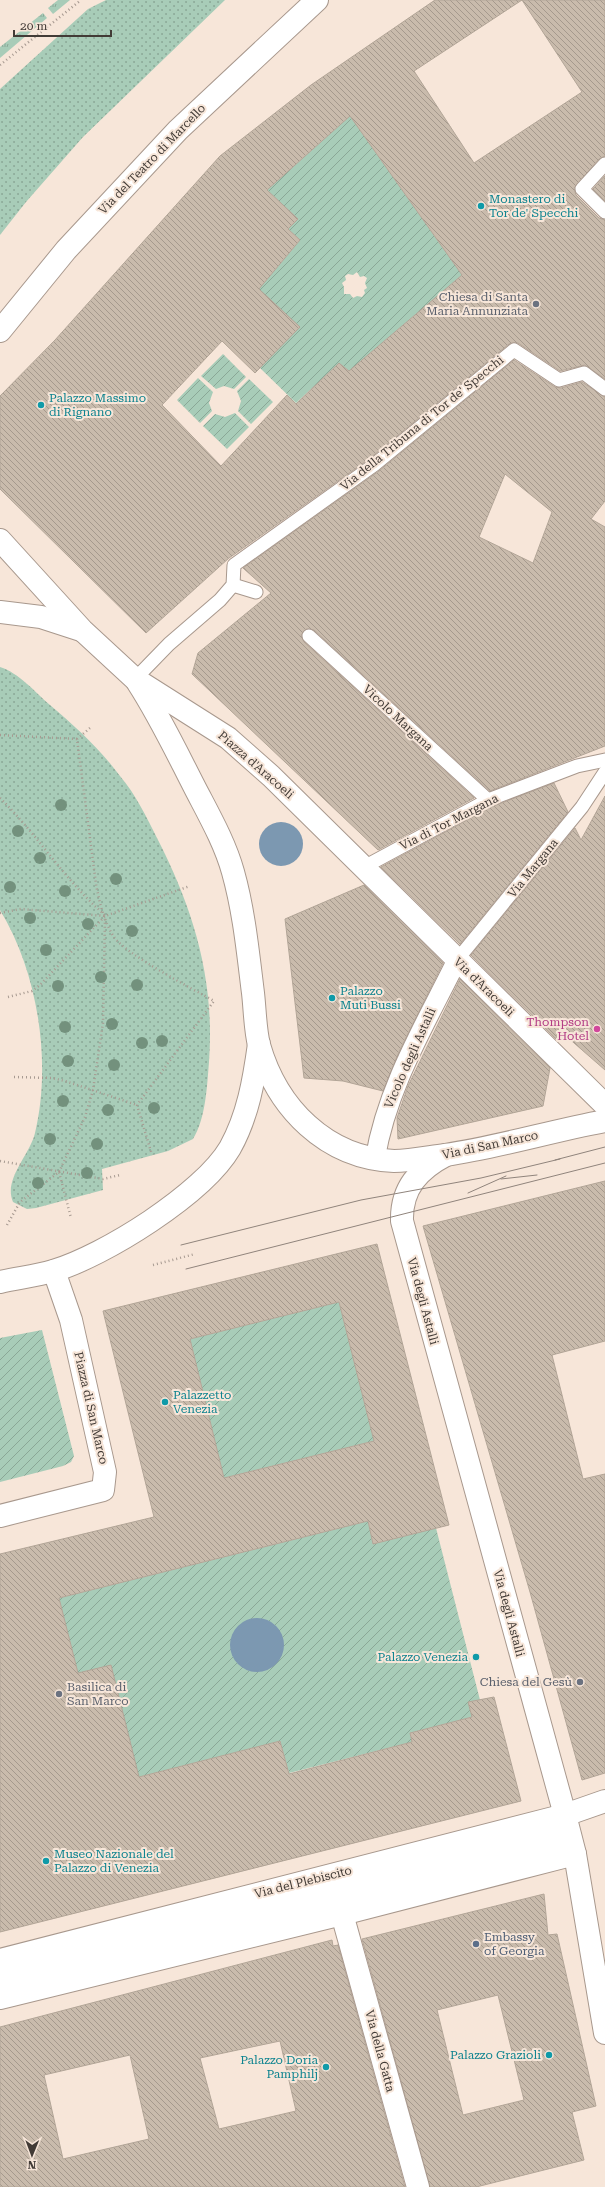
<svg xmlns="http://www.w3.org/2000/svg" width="605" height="2187" viewBox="0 0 605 2187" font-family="'Roboto Serif',serif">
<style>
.grass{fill:url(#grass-tufts)}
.park{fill:url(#park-dots)}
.garden{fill:url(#garden-furrows);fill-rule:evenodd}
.water{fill:#7c98b1}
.building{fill:url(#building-back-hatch);stroke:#b2a597;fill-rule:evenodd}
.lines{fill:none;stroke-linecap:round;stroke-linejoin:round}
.service-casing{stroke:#a8988d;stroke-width:15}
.pedestrian-casing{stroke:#a8988d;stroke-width:21}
.minor-casing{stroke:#a8988d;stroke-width:24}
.tertiary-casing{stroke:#a8988d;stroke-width:24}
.path{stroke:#a79a91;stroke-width:2.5;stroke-dasharray:1 3;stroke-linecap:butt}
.service{stroke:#fff;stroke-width:13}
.pedestrian{stroke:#fff;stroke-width:19}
.minor{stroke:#fff;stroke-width:22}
.tertiary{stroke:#fff;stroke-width:22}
.tram{stroke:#90847c;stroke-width:1}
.tree{fill:#73917d}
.culture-dot{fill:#0f9aa8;stroke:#f7e6d9;stroke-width:1.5}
.worship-dot{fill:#6b7280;stroke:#f7e6d9;stroke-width:1.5}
.hotel-dot{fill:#d1479c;stroke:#f7e6d9;stroke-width:1.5}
.service-dot{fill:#5c6f8a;stroke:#f7e6d9;stroke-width:1.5}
.labels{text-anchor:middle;stroke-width:4;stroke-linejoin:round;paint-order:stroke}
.street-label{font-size:12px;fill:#423b36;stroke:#f7e6d9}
.culture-label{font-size:12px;fill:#0d838f;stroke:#f7e6d9;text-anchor:start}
.worship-label{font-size:12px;fill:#5b616d;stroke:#f7e6d9;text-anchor:end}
.hotel-label{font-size:12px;fill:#b23c85;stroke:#f7e6d9;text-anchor:end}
.service-label{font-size:12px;fill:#4e5e75;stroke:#f7e6d9;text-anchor:start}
</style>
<defs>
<pattern id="grass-tufts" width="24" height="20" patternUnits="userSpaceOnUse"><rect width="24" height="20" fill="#a8ccb8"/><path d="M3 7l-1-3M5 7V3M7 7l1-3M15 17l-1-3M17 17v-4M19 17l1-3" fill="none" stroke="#8aa796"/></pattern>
<pattern id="park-dots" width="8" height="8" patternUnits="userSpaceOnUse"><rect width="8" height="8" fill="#a8ccb8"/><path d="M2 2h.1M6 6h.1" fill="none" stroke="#8aa796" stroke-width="1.8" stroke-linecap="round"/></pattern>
<pattern id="garden-furrows" width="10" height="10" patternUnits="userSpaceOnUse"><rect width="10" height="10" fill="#a8ccb8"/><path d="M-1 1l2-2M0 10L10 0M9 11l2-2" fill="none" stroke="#8aa796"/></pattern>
<pattern id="building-back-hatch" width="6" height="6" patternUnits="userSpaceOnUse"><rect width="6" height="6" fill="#c9bbac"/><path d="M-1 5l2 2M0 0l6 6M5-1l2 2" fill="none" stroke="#a5998d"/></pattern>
</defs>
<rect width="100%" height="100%" fill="#f7e6d9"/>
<g class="grass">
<path d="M58 0H70L53 14 48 8Z"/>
<path d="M43 13 47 18 0 58V47Z"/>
</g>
<g class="park">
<path d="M106 0H225L83 137 26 202 0 235V89L88 9Z"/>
<path d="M0 667C19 673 35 692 50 705 76 727 100 749 120 776 136 795 146 816 157 838 194 910 215 980 209 1062 207 1086 206 1118 193 1139L168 1151 102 1169 103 1190 36 1208 27 1209 13 1202C3 1179 30 1155 35 1133 52 1063 38 972 0 910Z"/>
</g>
<g class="garden">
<path d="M350 116 462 275 349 371 339 363 296 403 260 368 248 280 269 277 300 240 288 229 298 219 267 190ZM357 272 360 277 364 276 367 278 365 283 367 288 364 290 365 293 362 297 357 296 353 298 350 294H344V287L342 283 346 280 345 276 348 274 353 275Z"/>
<path d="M223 354 246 377 234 389 224 386 216 389 201 376Z"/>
<path d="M198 378 213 392 209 403 212 411 200 423 177 400Z"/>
<path d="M249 379 273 402 251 424 238 411 241 401 237 391Z"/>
<path d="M235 413 249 427 227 449 203 426 215 414 225 417Z"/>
<path d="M339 1302 374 1441 224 1478 190 1339Z"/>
<path d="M42 1330 74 1456 71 1462 63 1466 0 1482V1338Z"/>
<path d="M368 1521 373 1544 436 1528 480 1700 468 1702 472 1717 410 1733 412 1742 289 1773 280 1741 139 1777 78 1673 59 1598Z"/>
</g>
<g class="water">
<circle cx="281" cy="844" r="22"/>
<circle cx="257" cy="1645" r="27"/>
</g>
<g class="building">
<path d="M435 0H605V156L599 159 574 188 576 195 599 218 605 220V379L585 365 560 371 518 343 509 344 369 459 229 558 146 633 0 489V396L55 340 220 156 311 85ZM522 0 582 92 474 163 414 71ZM350 116 462 275 349 371 339 363 296 404 287 395 221 466 162 405 222 341 255 373 300 327 259 289 300 240 288 229 298 219 267 190Z"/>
<path d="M605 176V201L593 189Z"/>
<path d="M514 360 555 387 561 388 582 382 605 397V501L591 519 605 527V746L490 791 314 630 306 629 301 635 304 642 474 798 378 850 192 674 198 653 271 593 243 568 379 471ZM505 474 552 512 533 563 479 537Z"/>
<path d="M554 783 568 812 460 944 381 867 491 807Z"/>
<path d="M605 796V1070L558 1029 556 1039 471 955 575 828 581 840Z"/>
<path d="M364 885 443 963 399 1052 383 1091 343 1081 304 1078 285 919Z"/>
<path d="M460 979 550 1068 543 1106 398 1139 397 1118 408 1086Z"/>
<path d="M605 1181V1341L552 1355 583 1479 605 1474V1773L582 1780 530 1592 423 1226Z"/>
<path d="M377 1244 449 1525 373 1544 368 1521 59 1598 78 1673 111 1665 139 1777 280 1741 289 1774 412 1742 410 1733 472 1717 468 1702 494 1697 521 1801 0 1932V1554L154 1517 103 1311ZM339 1302 374 1441 224 1478 190 1339Z"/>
<path d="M544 1894 548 1935 557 1934 596 2106 572 2112 584 2160 476 2187H430L362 1939ZM498 1995 524 2100 463 2115 437 2010Z"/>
<path d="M332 1940 333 1946 338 1945 405 2187H0V2027ZM280 2041 296 2111 219 2129 200 2058ZM130 2055 149 2139 63 2159 44 2075Z"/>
</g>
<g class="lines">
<defs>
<g id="service">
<path d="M605 164 582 189 605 212"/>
<path d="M233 585 256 592"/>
<path d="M309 636 488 800"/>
<path d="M135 679 169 644 220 600 233 585 234 565 374 465 514 350 559 380 584 373 605 389"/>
<path d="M364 867 488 800 577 766 605 760"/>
<path d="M457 960 582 807 605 772"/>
</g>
<g id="pedestrian">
<path d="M375 1159C387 1087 425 1025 457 960"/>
<path d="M0 1976 557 1836 559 1844 0 1985"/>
</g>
<g id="minor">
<path d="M446 1155C419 1169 401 1188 402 1221L565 1815 575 1854 605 2033"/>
<path d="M0 1282C17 1278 36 1276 53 1271 104 1256 203 1194 230 1148 248 1116 254 1080 259 1044"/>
<path d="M0 1516 103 1490 105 1472 71 1320 54 1271"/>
<path d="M342 1914 418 2187"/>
<path d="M0 1998 342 1914 575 1854"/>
</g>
<g id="tertiary">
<path d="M0 331 66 250 178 130 317 0"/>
<path d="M0 540 82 630 135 679 228 738 271 776 605 1105"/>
<path d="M0 612 41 617 81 630"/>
<path d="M138 683C160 717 177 753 195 788 209 815 225 843 233 872 244 911 248 953 253 993 255 1010 255 1029 259 1045 277 1108 326 1158 394 1161 411 1161 429 1157 445 1155 499 1147 551 1131 605 1121"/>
<path d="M0 1960 565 1815 605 1801"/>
</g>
</defs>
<use href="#service" class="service-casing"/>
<use href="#pedestrian" class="pedestrian-casing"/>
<use href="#minor" class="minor-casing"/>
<use href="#tertiary" class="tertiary-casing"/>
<g class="path">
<path d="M0 65 81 0"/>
<path d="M0 735 77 739 96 884C99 901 104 922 114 937 125 954 193 989 214 1001L137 1105"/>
<path d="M77 739 90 728"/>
<path d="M0 798C38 835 65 881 105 915"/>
<path d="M0 913 21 909 105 916 190 886"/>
<path d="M8 997 32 991 40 985 105 916"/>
<path d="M14 1077 52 1078 65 1081 137 1105"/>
<path d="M137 1105 152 1155"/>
<path d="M0 1161 103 1179 120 1175"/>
<path d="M59 1172 85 1117 93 1090 103 1023 105 918"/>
<path d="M7 1225 20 1202 59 1172 71 1218"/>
<path d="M153 1265 195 1254"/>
</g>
<use href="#service" class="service"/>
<use href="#pedestrian" class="pedestrian"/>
<use href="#minor" class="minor"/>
<use href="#tertiary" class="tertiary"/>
<g class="tram">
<path d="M555 1160 605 1147"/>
<path d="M501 1179 537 1175"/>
<path d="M468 1193 506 1176"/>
<path d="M181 1245 361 1200 481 1178 560 1159"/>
<path d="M186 1269 605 1163"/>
</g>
</g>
<g class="tree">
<circle cx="61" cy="805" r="6"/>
<circle cx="18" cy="831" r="6"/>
<circle cx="40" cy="858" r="6"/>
<circle cx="116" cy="879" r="6"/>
<circle cx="10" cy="887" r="6"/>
<circle cx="65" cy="891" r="6"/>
<circle cx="30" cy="918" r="6"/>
<circle cx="88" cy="924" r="6"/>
<circle cx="132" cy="931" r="6"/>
<circle cx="46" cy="950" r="6"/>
<circle cx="101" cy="977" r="6"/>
<circle cx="137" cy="985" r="6"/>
<circle cx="58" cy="986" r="6"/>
<circle cx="112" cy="1024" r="6"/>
<circle cx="65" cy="1027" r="6"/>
<circle cx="162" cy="1041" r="6"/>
<circle cx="142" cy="1043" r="6"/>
<circle cx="68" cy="1061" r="6"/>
<circle cx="114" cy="1065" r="6"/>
<circle cx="63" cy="1101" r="6"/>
<circle cx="154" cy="1108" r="6"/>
<circle cx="108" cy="1110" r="6"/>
<circle cx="50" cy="1139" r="6"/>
<circle cx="97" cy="1144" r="6"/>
<circle cx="87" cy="1173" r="6"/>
<circle cx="38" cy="1183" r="6"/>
</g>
<g class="culture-dot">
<circle cx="481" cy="206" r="4"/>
<circle cx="41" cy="405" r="4"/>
<circle cx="332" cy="998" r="4"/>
<circle cx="165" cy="1402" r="4"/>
<circle cx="476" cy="1657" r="4"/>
<circle cx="46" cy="1861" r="4"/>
<circle cx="549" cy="2055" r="4"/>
<circle cx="326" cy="2067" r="4"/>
</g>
<g class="worship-dot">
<circle cx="536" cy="304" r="4"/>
<circle cx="580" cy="1682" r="4"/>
<circle cx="59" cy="1694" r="4"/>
</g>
<circle class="hotel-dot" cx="597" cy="1029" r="4"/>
<circle class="service-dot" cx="476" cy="1944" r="4"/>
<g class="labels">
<g class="street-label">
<text transform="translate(152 159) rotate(-46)" y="4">Via del Teatro di Marcello</text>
<text transform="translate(422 423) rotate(-39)" y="4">Via della Tribuna di Tor de' Specchi</text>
<text transform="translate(398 718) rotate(43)" y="4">Vicolo Margana</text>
<text transform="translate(256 765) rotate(41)" y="4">Piazza d'Aracoeli</text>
<text transform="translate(449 822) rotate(-27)" y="4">Via di Tor Margana</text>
<text transform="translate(533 868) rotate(-51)" y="4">Via Margana</text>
<text transform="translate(484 987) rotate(44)" y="4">Via d'Aracoeli</text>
<text transform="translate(410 1058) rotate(-66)" y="4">Vicolo degli Astalli</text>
<text transform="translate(490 1145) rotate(-12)" y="4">Via di San Marco</text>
<text transform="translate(423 1301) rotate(75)" y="4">Via degli Astalli</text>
<text transform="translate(91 1408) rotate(77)" y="4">Piazza di San Marco</text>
<text transform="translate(509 1613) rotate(75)" y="4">Via degli Astalli</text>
<text transform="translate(303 1882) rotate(-14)" y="4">Via del Plebiscito</text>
<text transform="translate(380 2051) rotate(75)" y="4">Via della Gatta</text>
</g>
<g class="culture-label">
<text x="489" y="203">Monastero di<tspan x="489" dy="14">Tor de' Specchi</tspan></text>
<text x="49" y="402">Palazzo Massimo<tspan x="49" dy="14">di Rignano</tspan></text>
<text x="340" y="995">Palazzo<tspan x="340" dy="14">Muti Bussi</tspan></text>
<text x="173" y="1399">Palazzetto<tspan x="173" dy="14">Venezia</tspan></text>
<text x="468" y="1661" text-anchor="end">Palazzo Venezia</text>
<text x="54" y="1858">Museo Nazionale del<tspan x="54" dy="14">Palazzo di Venezia</tspan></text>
<text x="541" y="2059" text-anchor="end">Palazzo Grazioli</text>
<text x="318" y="2064" text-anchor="end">Palazzo Doria<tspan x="318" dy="14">Pamphilj</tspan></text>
</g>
<g class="worship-label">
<text x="528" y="301">Chiesa di Santa<tspan x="528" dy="14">Maria Annunziata</tspan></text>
<text x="572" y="1686">Chiesa del Gesù</text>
<text x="67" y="1691" text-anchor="start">Basilica di<tspan x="67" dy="14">San Marco</tspan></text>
</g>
<g class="hotel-label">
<text x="589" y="1026">Thompson<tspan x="589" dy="14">Hotel</tspan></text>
</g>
<g class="service-label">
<text x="484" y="1941">Embassy<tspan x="484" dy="14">of Georgia</tspan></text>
</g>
</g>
<g transform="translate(32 2155) rotate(181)" stroke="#f7e6d9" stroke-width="3" paint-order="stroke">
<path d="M0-3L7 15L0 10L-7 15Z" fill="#423b36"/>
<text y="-6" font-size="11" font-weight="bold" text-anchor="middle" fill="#423b36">N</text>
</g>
<path d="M14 30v6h97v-6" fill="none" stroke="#423b36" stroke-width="2"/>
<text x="20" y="30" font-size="12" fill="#423b36" stroke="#f7e6d9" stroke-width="3" paint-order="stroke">20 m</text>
</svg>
